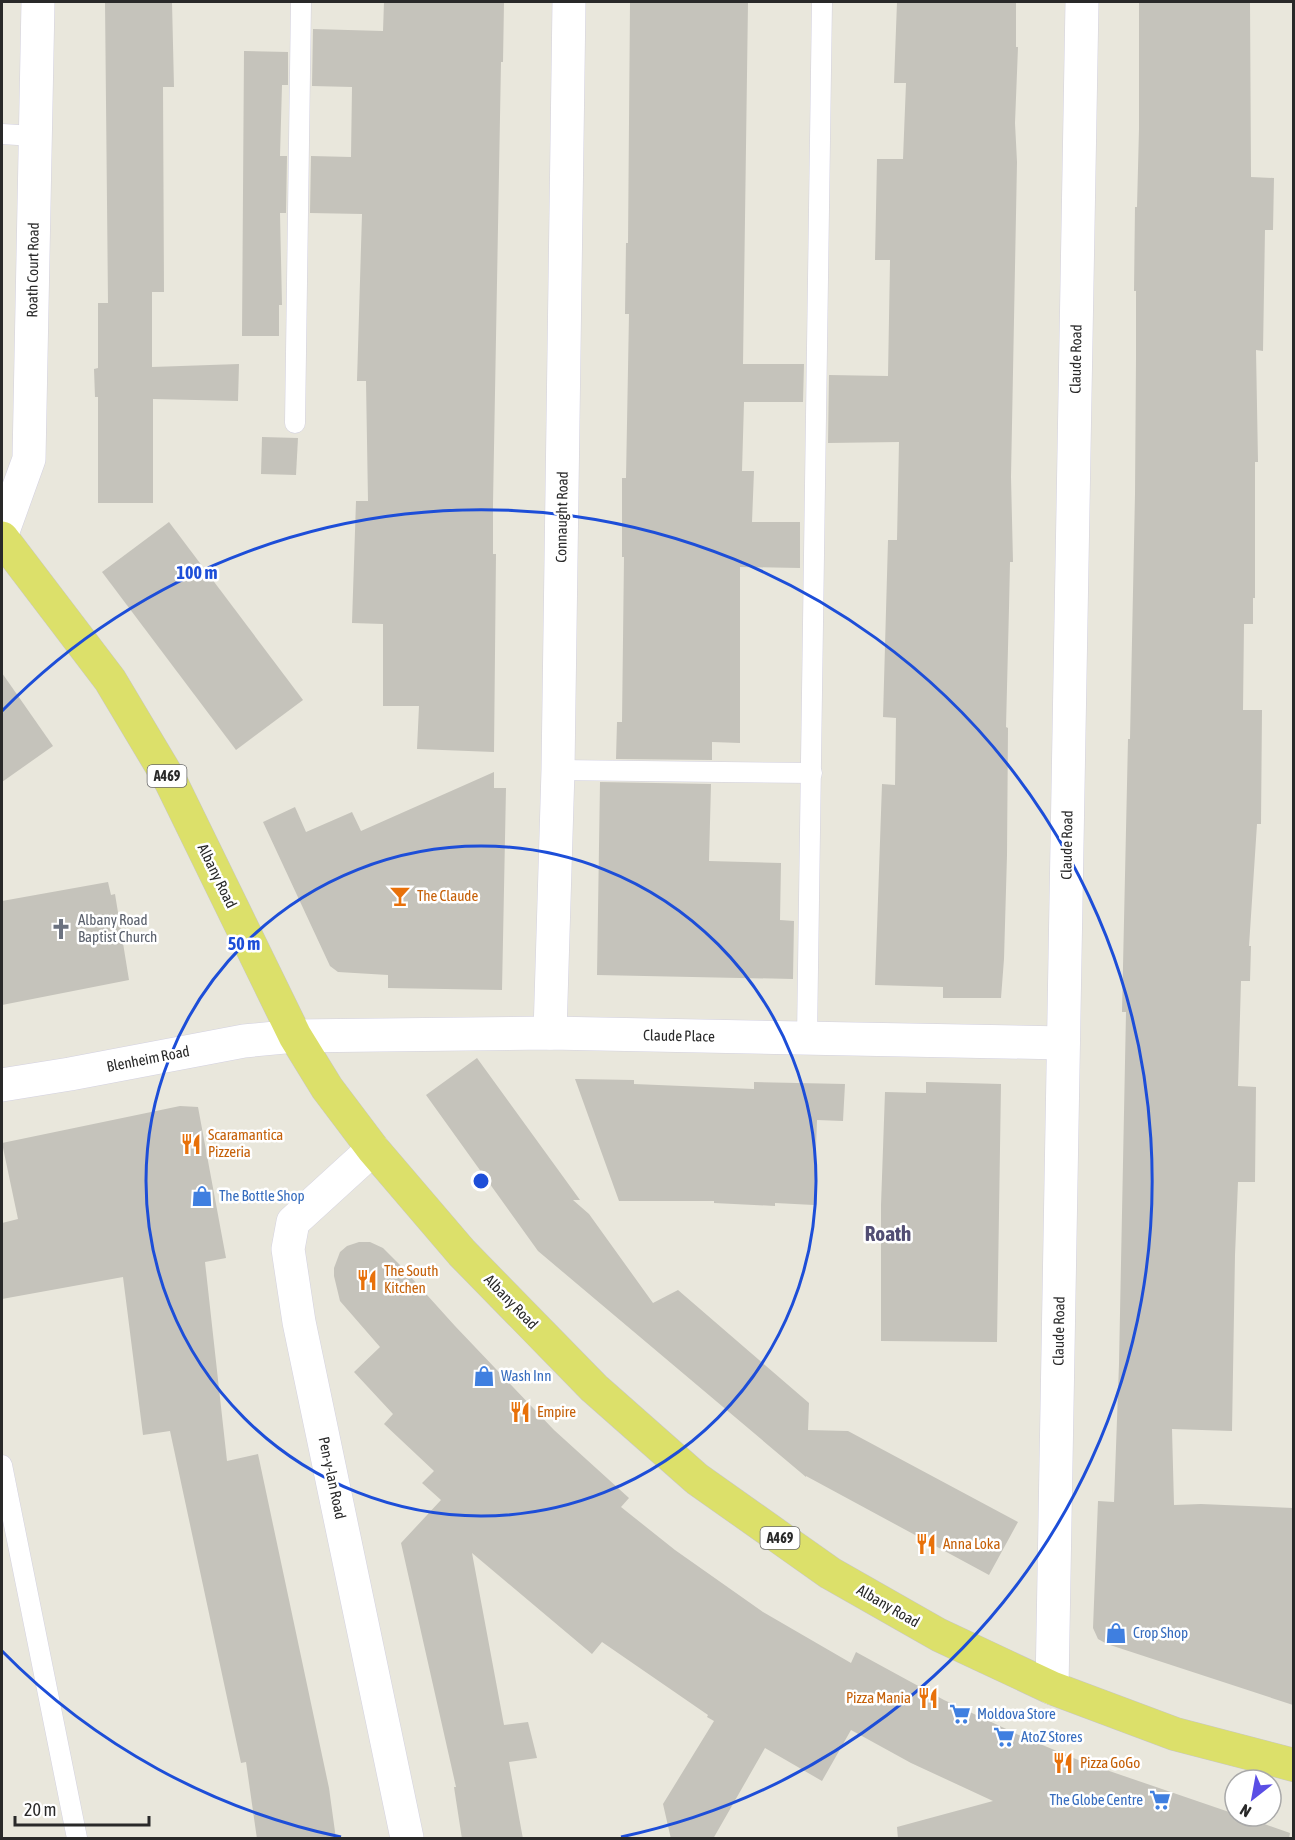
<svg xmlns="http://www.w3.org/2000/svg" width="1295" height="1840" viewBox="0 0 1295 1840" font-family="'Asap Condensed',sans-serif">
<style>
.building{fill:#c5c3bb}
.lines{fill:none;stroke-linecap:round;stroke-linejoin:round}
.lane-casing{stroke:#d3d1e0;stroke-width:21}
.street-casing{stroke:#d3d1e0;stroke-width:34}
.primary-casing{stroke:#c7c7c7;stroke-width:34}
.lane{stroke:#fff;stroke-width:20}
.street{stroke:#fff;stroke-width:33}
.primary{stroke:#dce06a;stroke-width:33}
.ring{fill:none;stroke:#1d4ed8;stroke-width:3}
.labels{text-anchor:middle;stroke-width:5;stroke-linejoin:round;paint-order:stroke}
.shield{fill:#fff;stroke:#696969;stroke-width:1.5}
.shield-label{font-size:14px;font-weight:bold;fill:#292929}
.street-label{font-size:15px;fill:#292929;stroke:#fff}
.food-label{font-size:15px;fill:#c56008;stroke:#fff;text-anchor:start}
.worship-label{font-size:15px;fill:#5b616d;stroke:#fff;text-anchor:start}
.shop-label{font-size:15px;fill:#366cbe;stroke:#fff;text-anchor:start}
.district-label{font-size:21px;font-weight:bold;fill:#524e74;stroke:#fff}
.centre{fill:#1d4ed8;stroke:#fff;stroke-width:3}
.ring-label{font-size:18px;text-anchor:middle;font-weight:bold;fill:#1d4ed8;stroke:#fff;stroke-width:5;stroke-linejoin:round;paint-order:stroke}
</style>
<rect width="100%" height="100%" fill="#e9e7dc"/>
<g class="building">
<path d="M105 2H172L174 87H163L164 292H152V367L239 364 238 401 153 399V503H98V397H95L94 369 98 368V303H108Z"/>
<path d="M384 2H504L503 62H501L493 503V554H496L494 752 417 749 419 706H383V624L352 623 356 501H368L366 381H357L362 214 310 213 311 156 351 157 352 87 312 86 313 29 383 31Z"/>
<path d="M630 2H748L743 364H804L803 402H744L742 471H754L752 522H800V568L740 567V743L712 742V760L616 759 617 722H622L624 557H622V478H626L629 314H625L626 243H628Z"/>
<path d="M897 2H1016V47H1018L1015 123 1017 162 1011 477 1013 562H1010L1009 608 1006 727 1008 728 1007 855 1004 959 1001 998H943V987L875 985 882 784 895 785 896 718 883 717 888 540H897L899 442 828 443 829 375 888 376 890 260H875L877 159H903L906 83H894Z"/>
<path d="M1139 2H1250L1251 177 1274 178 1273 230H1265L1263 351 1256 350 1258 462H1255V598H1253V624H1244L1243 710H1262L1261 824H1257L1249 946H1251L1250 981H1241L1238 1086 1256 1087 1255 1182H1238L1235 1255 1232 1431 1172 1429 1174 1505 1201 1504 1293 1508V1705L1107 1644 1098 1639 1093 1628 1098 1501 1114 1502 1119 1364 1126 1012H1122L1128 739H1130L1135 494 1136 358V291H1134L1135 207H1137L1139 129Z"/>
<path d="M244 51 288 52V85H282L280 156H287L286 213H280L282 305H279V336H242Z"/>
<path d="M262 437 298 438 296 475 261 474Z"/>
<path d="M169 522 303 700 236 750 102 572Z"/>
<path d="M2 673 53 746 2 782Z"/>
<path d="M494 772V788H506L502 990 388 988V975L338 972 330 966 263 822 295 807 306 832 352 812 361 831Z"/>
<path d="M600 782 711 784 709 861 781 863 780 920 794 921 793 979 597 975Z"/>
<path d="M108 882 111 895 115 894 129 980 2 1005V901Z"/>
<path d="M477 1058 580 1200H573L589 1214 653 1303 678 1290 809 1403 808 1430 848 1431 1018 1522 989 1575 806 1476V1477L538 1251 426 1095Z"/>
<path d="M575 1079 634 1080V1084L754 1089V1082L845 1084 843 1121 817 1120 814 1205 775 1203V1206L714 1203V1201H619Z"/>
<path d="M926 1082 1001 1084 997 1342 881 1341V1205L885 1092 926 1093Z"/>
<path d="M180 1106 198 1107 226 1258 205 1262 227 1461 258 1454 329 1788 336 1839H257L246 1762 241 1763 170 1431 143 1435 123 1277 2 1299V1223L18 1219 2 1143Z"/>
<path d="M359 1242H370L383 1248 400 1265 455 1326 554 1430 629 1498 621 1507 675 1550 763 1612 851 1663 856 1652 944 1700 1021 1736 1083 1762 1235 1814V1816H1242L1290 1833 1289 1839H898L897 1827 993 1801 911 1763 851 1730 822 1781 765 1748 713 1839H671L663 1804 714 1721 707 1717 708 1715 602 1642 592 1654 472 1553 504 1725 528 1722 537 1758 509 1762 523 1839H462L454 1787H456L401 1543 441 1500 422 1483 434 1471 384 1424 393 1414 354 1372 380 1347 340 1301 334 1276V1268L340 1252 347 1246Z"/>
</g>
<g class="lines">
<defs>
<g id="lane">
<path d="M2 134 34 136"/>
<path d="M295 423 301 2"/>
<path d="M558 770 812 773"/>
<path d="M807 1038 822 2"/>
<path d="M2 1465 77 1838"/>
</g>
<g id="street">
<path d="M2 534 29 459 38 2"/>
<path d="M550 1033 558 770 569 2"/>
<path d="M2 1085 70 1074 244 1041 295 1036 550 1033 1063 1043"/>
<path d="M373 1149 293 1222 288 1249 299 1322 407 1838"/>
<path d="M1052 1688 1082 2"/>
</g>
<path id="primary" d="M2 538 110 680 171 782 295 1036 327 1088 373 1149 462 1253 594 1388 697 1479 830 1573 939 1635 1052 1688 1175 1734 1294 1765"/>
</defs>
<use href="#lane" class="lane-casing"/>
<use href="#street" class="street-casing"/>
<use href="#primary" class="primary-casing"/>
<use href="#lane" class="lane"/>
<use href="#street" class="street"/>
<use href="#primary" class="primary"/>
</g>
<g class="ring">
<circle cx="481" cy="1181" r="335"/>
<path d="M341 1837A671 671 0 0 1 2 1651M2 711A671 671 0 1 1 621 1837"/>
</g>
<defs>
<symbol id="bar-bare" viewBox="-9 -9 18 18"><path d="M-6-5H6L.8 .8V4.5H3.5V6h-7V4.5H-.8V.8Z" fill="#e8710a" stroke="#fff" stroke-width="2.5" paint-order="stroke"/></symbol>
<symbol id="church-bare" viewBox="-9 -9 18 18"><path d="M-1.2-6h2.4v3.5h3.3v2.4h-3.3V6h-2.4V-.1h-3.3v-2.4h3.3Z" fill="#6b7280" stroke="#fff" stroke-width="2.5" paint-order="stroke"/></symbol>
<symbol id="restaurant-bare" viewBox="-9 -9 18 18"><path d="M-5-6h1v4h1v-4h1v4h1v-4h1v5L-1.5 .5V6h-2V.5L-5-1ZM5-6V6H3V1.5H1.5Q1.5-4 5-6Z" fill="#e8710a" stroke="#fff" stroke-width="2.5" paint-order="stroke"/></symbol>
<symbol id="shop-bare" viewBox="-9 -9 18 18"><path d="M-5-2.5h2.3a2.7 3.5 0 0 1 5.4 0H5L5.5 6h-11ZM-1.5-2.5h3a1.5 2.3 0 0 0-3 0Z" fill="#3f7fe0" stroke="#fff" stroke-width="2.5" paint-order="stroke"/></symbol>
<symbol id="supermarket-bare" viewBox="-9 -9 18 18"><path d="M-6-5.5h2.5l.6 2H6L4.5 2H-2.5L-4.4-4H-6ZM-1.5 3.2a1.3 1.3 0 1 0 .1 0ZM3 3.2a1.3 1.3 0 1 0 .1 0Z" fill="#3f7fe0" stroke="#fff" stroke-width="2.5" paint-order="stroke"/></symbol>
</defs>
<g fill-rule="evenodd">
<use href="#bar-bare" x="385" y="881" width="30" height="30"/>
<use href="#church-bare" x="46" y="914" width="30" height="30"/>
<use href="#restaurant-bare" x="176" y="1129" width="30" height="30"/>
<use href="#shop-bare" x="187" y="1181" width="30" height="30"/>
<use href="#restaurant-bare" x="352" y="1265" width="30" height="30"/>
<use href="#shop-bare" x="469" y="1361" width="30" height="30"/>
<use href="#restaurant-bare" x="505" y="1397" width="30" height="30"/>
<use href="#restaurant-bare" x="911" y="1529" width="30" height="30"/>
<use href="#shop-bare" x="1101" y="1618" width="30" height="30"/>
<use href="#restaurant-bare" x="913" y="1683" width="30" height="30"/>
<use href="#supermarket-bare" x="945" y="1699" width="30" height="30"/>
<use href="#supermarket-bare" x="989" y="1722" width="30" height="30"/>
<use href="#restaurant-bare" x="1048" y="1748" width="30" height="30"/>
<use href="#supermarket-bare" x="1145" y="1785" width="30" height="30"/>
</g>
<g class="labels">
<g class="shield">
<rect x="147.5" y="765" width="39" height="22" rx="4.5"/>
<rect x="760.5" y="1527" width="39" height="22" rx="4.5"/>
</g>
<g class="shield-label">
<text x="167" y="781">A469</text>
<text x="780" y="1543">A469</text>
</g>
<g class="street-label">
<text transform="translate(33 270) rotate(-89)" y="5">Roath Court Road</text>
<text transform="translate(1076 359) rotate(-89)" y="5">Claude Road</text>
<text transform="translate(562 517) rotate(-89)" y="5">Connaught Road</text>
<text transform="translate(1067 845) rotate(-89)" y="5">Claude Road</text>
<text transform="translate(217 876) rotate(64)" y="5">Albany Road</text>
<text transform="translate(679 1036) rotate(1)" y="5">Claude Place</text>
<text transform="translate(148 1059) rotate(-11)" y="5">Blenheim Road</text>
<text transform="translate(511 1302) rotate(46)" y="5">Albany Road</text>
<text transform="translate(1059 1331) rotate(-89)" y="5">Claude Road</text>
<text transform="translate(332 1478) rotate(78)" y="5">Pen-y-lan Road</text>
<text transform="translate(888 1606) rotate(30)" y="5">Albany Road</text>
</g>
<g class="food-label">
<text x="417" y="901">The Claude</text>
<text x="208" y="1140">Scaramantica<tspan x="208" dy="17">Pizzeria</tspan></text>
<text x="384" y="1276">The South<tspan x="384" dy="17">Kitchen</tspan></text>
<text x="537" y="1417">Empire</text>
<text x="943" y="1549">Anna Loka</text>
<text x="911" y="1703" text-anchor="end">Pizza Mania</text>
<text x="1080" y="1768">Pizza GoGo</text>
</g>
<g class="worship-label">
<text x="78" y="925">Albany Road<tspan x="78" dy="17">Baptist Church</tspan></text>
</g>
<g class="shop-label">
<text x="219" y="1201">The Bottle Shop</text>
<text x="501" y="1381">Wash Inn</text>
<text x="1133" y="1638">Crop Shop</text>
<text x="977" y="1719">Moldova Store</text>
<text x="1021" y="1742">AtoZ Stores</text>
<text x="1143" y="1805" text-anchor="end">The Globe Centre</text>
</g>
<g class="district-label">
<text x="888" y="1241">Roath</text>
</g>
</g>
<circle cx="481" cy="1181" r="9" class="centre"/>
<g class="ring-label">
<text x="197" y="579">100 m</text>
<text x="244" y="950">50 m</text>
</g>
<rect width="1295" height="1840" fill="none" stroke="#292929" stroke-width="6"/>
<g transform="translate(1253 1798) rotate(211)"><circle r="28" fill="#ffffff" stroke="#a9a9a9" stroke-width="1.5"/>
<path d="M0-4.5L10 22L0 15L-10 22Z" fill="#5a4ee5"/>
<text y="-9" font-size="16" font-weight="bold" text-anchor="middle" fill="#292929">N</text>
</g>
<path d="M15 1816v9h134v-9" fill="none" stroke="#292929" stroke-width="3"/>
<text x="24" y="1816" font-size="18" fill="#292929" stroke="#ffffff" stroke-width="4.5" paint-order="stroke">20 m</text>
</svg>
